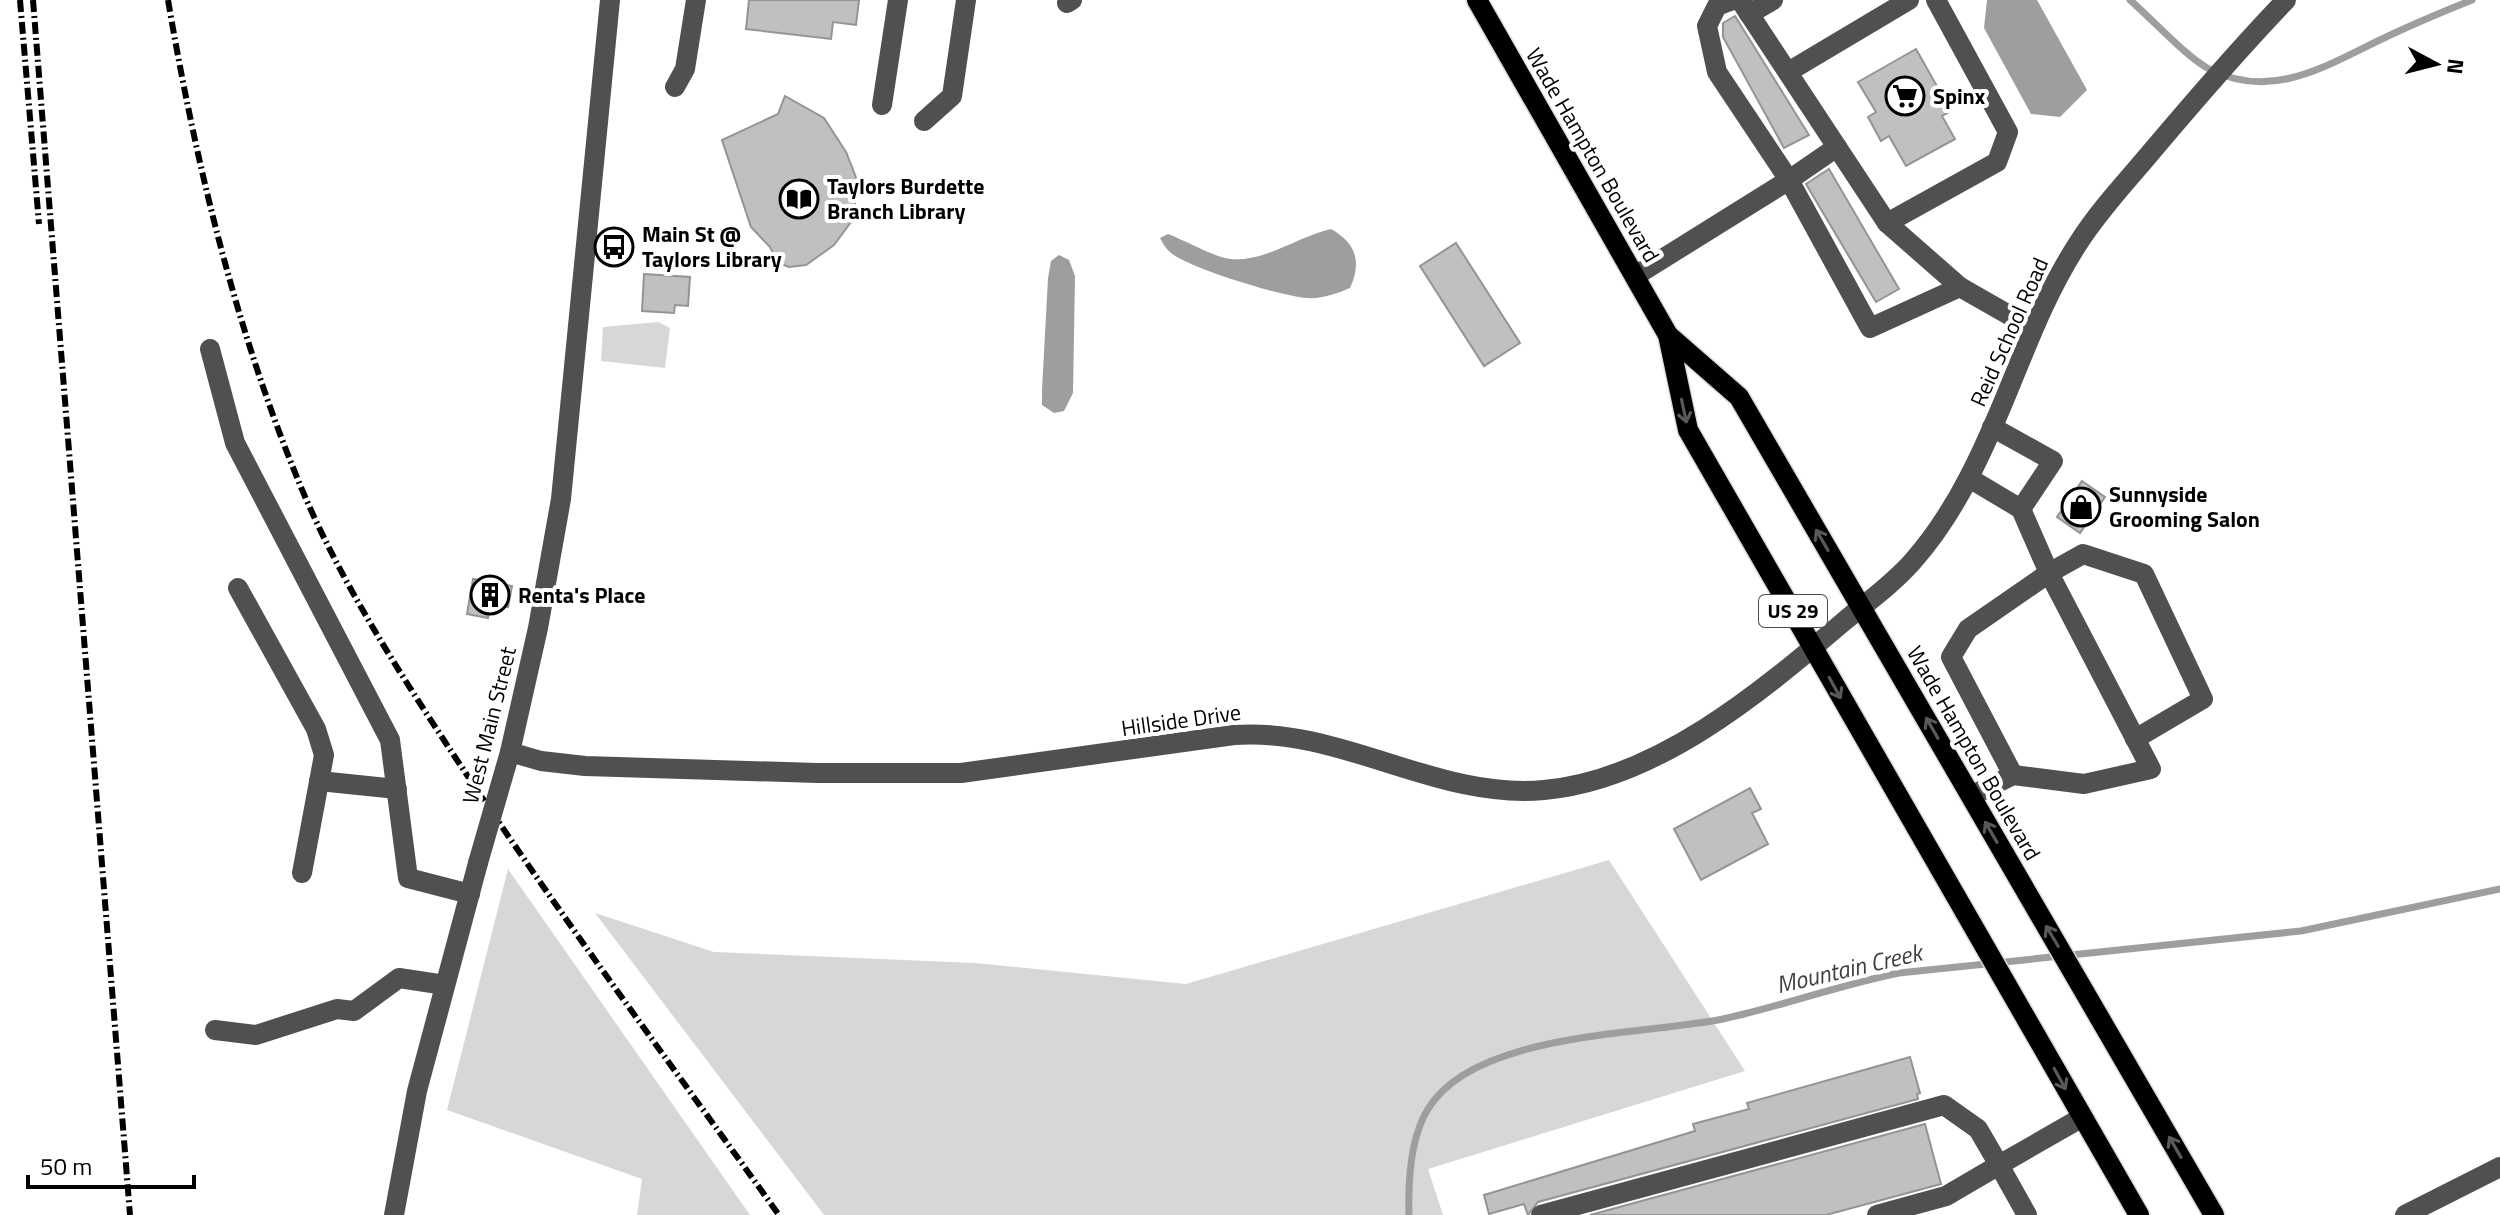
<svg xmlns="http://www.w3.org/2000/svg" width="2500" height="1215" viewBox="0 0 2500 1215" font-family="'Titillium Web',sans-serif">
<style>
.green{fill:#d7d7d7}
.water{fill:#9e9e9e}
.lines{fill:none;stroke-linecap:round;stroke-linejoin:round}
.stream{stroke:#9e9e9e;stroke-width:7}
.building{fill:#c0c0c0;stroke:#949494;stroke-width:2}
.major-casing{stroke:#dbdbdb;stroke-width:23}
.minor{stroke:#505050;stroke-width:20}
.major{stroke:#000;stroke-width:20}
.rail{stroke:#000;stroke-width:6;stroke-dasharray:12 4 2 4;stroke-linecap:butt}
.minor-bridge{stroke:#505050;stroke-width:20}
.oneway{stroke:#595959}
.labels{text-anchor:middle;stroke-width:8;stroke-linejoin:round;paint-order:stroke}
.shield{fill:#fff;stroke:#4c4c4c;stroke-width:2}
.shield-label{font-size:20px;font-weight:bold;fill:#000}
.poi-label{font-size:22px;font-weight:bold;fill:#000;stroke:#fff;text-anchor:start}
.street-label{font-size:22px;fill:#000;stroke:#fff}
.water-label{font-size:24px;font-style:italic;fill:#3f3f3f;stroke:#fff}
</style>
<rect width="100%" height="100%" fill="#fff"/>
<g class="green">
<path d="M658 322 670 328 665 368 601 361 603 327Z"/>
<path d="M1609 860 1745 1071 1428 1169 1443 1215H824L595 913 714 952 975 963 1186 984Z"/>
<path d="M508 869 750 1215H637L642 1179 447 1110Z"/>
</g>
<g class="water">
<path d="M1987 0H2037L2087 90 2060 117 2031 114 1984 28Z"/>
<path d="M1331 229C1356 243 1362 262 1350 288 1336 294 1322 299 1307 298 1281 296 1191 269 1171 253 1166 249 1163 244 1160 238L1168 234C1186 241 1203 251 1221 257 1257 268 1295 237 1331 229Z"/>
<path d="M1059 255 1069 260 1075 276 1073 393 1064 411 1054 413 1042 405V390L1048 278 1051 261Z"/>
</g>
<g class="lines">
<g class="stream">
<path d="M2130 0C2151 18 2186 57 2209 69 2272 101 2325 66 2382 39 2411 25 2442 12 2472 0"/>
<path d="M1409 1215C1408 1181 1410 1138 1428 1109 1474 1032 1643 1035 1723 1019 1783 1006 1839 985 1899 973L2301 931 2500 889"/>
</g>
</g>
<g class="building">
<path d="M749 0H859L856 25 833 22 831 39 746 29Z"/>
<path d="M1735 16 1809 135 1784 148 1723 37V23Z"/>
<path d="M1916 49 1951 111 1942 116 1955 139 1906 166 1889 136 1881 141 1868 117 1876 112 1858 82Z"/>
<path d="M785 96 824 118 846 152 857 180 854 218 834 245 806 265 789 267 778 263 770 247 751 227 722 140 778 114Z"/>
<path d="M1829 169 1899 289 1876 302 1806 184Z"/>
<path d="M1456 243 1520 343 1484 366 1420 266Z"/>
<path d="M644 274 690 277 688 306 675 305 674 313 642 311Z"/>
<path d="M2082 481 2105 497 2080 533 2057 517Z"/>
<path d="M473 579 512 586 508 607 490 604 488 618 467 614Z"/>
<path d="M1750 788 1761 809 1752 813 1768 844 1701 880 1674 829Z"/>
<path d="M1910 1057 1920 1093 1917 1094 1918 1099 1538 1202 1528 1215 1524 1204 1489 1214 1484 1195 1695 1131 1693 1124 1749 1109 1747 1103Z"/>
<path d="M1925 1124 1941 1184 1826 1215H1590Z"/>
</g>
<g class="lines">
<defs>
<g id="major">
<path d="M1477 0 1668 335 1688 430 2139 1215"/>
<path d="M1668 335 1739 397 2214 1215"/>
</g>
</defs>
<use href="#major" class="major-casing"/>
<g class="minor">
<path d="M610 0 561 499 538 628 510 752 541 761 585 766 817 773H961L1234 735C1342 727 1436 800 1544 790 1656 780 1760 693 1842 623 1866 603 1893 584 1913 561 1935 536 1954 506 1969 477 2010 400 2031 315 2079 242 2100 209 2127 181 2152 151 2195 100 2239 49 2286 0"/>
<path d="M1733 0 1717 6 1707 26 1717 72 1789 180 1837 147"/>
<path d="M1740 0 1887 223 1960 287"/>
<path d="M1067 3 1072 0"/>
<path d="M1749 14 1773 0"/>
<path d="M1788 72 1909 0"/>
<path d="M675 87 685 69 696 0"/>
<path d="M882 105 898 0"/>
<path d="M924 121 952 96 966 0"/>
<path d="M1887 223 1997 162 2008 132 1936 0"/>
<path d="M1635 276 1789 180 1870 328 1960 287 2032 328"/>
<path d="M210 349 235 443 390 740 408 878 470 894"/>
<path d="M1969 478 2021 509 2053 461 1992 427"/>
<path d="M238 588 316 729 324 755 302 873"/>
<path d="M2013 775 1951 657 1968 629 2049 573 2083 554 2144 574 2203 699 2135 739"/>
<path d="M319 781 397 789"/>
<path d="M1971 796 2013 775 2084 784 2151 769 2049 573 2021 509"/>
<path d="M215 1030 256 1035 337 1009 354 1011 399 978 445 985"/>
<path d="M394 1215 417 1091 478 863"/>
<path d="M1541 1215 1944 1105 1978 1129 1999 1165 1946 1196 1877 1215"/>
<path d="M2027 1215 1999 1165 2081 1118"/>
<path d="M2405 1215 2500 1167"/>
</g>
<use href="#major" class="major"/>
<g class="rail">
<path d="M20 0 39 224"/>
<path d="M33 0 130 1215"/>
<path d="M168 0C196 164 235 326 298 480 338 578 397 669 455 757 558 913 670 1063 779 1215"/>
</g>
<path class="minor-bridge" d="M478 863 510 752"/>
</g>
<defs><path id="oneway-shaft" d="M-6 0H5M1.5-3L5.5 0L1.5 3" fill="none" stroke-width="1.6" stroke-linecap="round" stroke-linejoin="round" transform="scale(2)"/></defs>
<g class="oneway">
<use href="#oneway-shaft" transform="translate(1684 411) rotate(78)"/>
<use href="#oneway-shaft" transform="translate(1822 540) rotate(-120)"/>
<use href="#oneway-shaft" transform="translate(1835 688) rotate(61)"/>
<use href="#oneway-shaft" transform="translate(1932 728) rotate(-120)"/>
<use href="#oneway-shaft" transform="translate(1991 832) rotate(-120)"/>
<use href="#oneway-shaft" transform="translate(2052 936) rotate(-121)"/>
<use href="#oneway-shaft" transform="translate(2060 1079) rotate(61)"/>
<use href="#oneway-shaft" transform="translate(2175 1147) rotate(-120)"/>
</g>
<defs>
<symbol id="supermarket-ring" viewBox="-11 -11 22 22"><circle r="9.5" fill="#fff" stroke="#000" stroke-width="1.5"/><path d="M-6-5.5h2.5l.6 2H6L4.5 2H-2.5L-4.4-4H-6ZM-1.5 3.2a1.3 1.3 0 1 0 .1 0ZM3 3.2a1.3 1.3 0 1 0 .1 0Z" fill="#000"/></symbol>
<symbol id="library-ring" viewBox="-11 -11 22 22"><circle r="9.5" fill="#fff" stroke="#000" stroke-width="1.5"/><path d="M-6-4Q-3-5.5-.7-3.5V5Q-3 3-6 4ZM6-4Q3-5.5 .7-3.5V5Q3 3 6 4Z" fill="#000"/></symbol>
<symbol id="bus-ring" viewBox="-11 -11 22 22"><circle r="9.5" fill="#fff" stroke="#000" stroke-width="1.5"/><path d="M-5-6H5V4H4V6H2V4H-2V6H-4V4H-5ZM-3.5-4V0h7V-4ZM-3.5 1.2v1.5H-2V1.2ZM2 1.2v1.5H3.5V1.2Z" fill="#000"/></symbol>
<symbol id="shop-ring" viewBox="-11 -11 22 22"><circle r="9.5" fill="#fff" stroke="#000" stroke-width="1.5"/><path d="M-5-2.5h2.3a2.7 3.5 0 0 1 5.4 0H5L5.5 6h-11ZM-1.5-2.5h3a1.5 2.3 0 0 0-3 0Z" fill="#000"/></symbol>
<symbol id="building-ring" viewBox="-11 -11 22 22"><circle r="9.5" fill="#fff" stroke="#000" stroke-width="1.5"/><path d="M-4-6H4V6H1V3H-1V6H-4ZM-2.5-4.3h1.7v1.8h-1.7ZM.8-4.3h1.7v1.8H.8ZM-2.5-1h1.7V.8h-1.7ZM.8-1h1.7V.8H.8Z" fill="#000"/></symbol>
</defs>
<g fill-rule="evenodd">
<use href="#supermarket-ring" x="1883" y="74" width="44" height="44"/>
<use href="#library-ring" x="777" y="177" width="44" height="44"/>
<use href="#bus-ring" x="592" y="225" width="44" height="44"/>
<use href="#shop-ring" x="2059" y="485" width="44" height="44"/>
<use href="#building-ring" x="468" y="573" width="44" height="44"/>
</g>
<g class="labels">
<rect class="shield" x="1759" y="595" width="68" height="32" rx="6"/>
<g class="shield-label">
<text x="1793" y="618">US 29</text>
</g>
<g class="poi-label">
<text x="1933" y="104">Spinx</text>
<text x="827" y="194">Taylors Burdette<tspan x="827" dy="25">Branch Library</tspan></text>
<text x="642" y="242">Main St @<tspan x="642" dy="25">Taylors Library</tspan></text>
<text x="2109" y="502">Sunnyside<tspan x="2109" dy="25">Grooming Salon</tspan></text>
<text x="518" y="603">Renta's Place</text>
</g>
<g class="street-label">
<text transform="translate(1593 155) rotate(60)" y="8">Wade Hampton Boulevard</text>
<text transform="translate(2009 332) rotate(-66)" y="8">Reid School Road</text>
<text transform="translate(1181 720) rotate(-8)" y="8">Hillside Drive</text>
<text transform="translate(489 725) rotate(-76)" y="8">West Main Street</text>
<text transform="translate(1974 753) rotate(60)" y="8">Wade Hampton Boulevard</text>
</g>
<g class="water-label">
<text transform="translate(1849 969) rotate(-13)" y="8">Mountain Creek</text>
</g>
</g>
<g transform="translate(2436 64) rotate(97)" stroke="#ffffff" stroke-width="6" paint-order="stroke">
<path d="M0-6L14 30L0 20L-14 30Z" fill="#000000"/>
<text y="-12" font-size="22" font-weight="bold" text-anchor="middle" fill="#000000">N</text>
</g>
<path d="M28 1175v12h166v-12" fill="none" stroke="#000000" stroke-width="4"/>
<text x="40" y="1175" font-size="24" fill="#000000" stroke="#ffffff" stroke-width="6" paint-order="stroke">50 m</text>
</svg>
